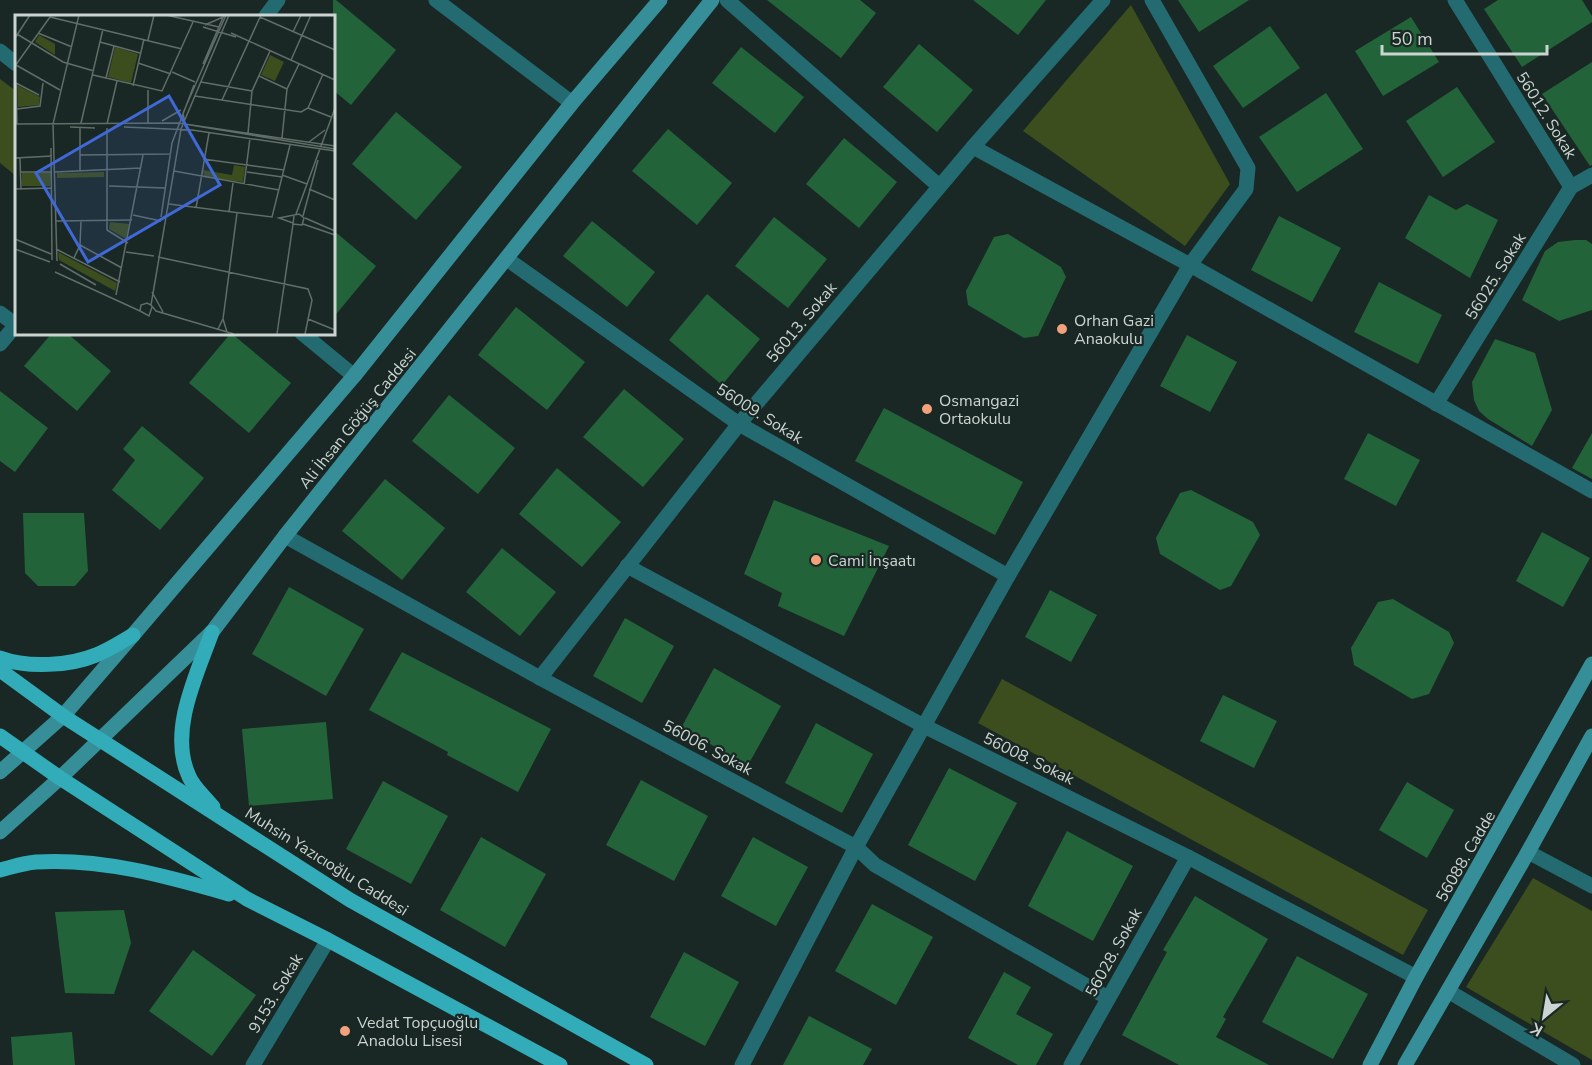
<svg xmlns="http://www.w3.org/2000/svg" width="1592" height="1065" viewBox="0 0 1592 1065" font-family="'Nunito Sans',sans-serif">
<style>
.green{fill:#3c4d1e}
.building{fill:#23633a}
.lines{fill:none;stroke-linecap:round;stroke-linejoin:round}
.street{stroke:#236a71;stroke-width:15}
.secondary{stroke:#368e98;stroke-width:15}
.primary{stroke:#31acb8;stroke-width:15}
.poi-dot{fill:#f1a17b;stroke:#192824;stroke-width:2}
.labels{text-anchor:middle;stroke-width:4.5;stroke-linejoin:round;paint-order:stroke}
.street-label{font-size:16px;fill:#cbd4d1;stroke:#192824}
.poi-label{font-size:16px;fill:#cbd4d1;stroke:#192824;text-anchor:start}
.inset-road{fill:none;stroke:#606d69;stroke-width:1.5}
.view{fill:#4069d7;fill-opacity:0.15;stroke:#4069d7;stroke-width:3}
.inset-edge{fill:none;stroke:#cbd4d1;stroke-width:3}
</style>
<rect width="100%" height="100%" fill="#192824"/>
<g class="green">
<path d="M1131 5 1230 184 1185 246 1023 131Z"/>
<path d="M0 79 16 91V176L0 163Z"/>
<path d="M1002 679 1428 910 1403 955 978 723Z"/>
<path d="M1533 878 1592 911V1060L1466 987Z"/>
</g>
<g class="building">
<path d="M333 0H336L396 50 351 105 333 90Z"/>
<path d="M767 0H860L876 13 841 58Z"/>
<path d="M973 0H1046L1018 35Z"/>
<path d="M1178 0H1249L1199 32Z"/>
<path d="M1498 0H1582L1592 16V22L1522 67 1484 9Z"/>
<path d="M1411 17 1439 62 1383 96 1355 51Z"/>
<path d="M1270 26 1300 68 1243 108 1213 66Z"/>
<path d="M919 44 973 90 937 132 883 87Z"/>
<path d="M741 47 804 97 775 133 712 83Z"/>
<path d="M1592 62V165L1590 166 1542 94Z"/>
<path d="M1457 87 1495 142 1443 177 1406 121Z"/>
<path d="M1326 93 1363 149 1297 192 1259 137Z"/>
<path d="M396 112 462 167 416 220 352 164Z"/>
<path d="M668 129 732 183 697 225 632 171Z"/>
<path d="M844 138 897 182 859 228 806 184Z"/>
<path d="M1429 195 1456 210 1467 204 1498 220 1470 278 1405 238Z"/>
<path d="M1279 216 1341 248 1312 302 1251 270Z"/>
<path d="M774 217 827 259 788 308 735 266Z"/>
<path d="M592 221 655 272 627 307 563 256Z"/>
<path d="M333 230 376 266 333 318Z"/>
<path d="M1008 234 1061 267 1066 277 1038 336 1024 338 968 305 966 291 994 237Z"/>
<path d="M1575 240H1586L1592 244V310L1559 321 1522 300 1545 251 1558 242Z"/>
<path d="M1379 282 1442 315 1418 364 1354 332Z"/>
<path d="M707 294 760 339 722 385 669 340Z"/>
<path d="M516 307 585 362 547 410 478 355Z"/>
<path d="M52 333H67L111 371 77 411 24 366Z"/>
<path d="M231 333 291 383 249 433 189 383Z"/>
<path d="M1187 335 1237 362 1210 412 1160 386Z"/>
<path d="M1495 339 1535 353 1552 410 1532 446 1488 419 1479 411 1474 400 1472 382Z"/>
<path d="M624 389 684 439 643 487 583 437Z"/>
<path d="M0 391 48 428 15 472 0 461Z"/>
<path d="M449 395 515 448 478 494 412 441Z"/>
<path d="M884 408 1023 482 995 535 855 461Z"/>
<path d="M142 426 204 478 160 530 112 490 135 460 123 449Z"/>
<path d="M1368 433 1420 460 1396 506 1344 479Z"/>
<path d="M1592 433V479L1572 468Z"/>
<path d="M557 468 621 522 582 567 519 514Z"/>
<path d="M385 479 445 528 402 580 342 531Z"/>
<path d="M1191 490 1253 522 1260 535 1231 586 1220 590 1160 554 1156 538 1180 493Z"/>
<path d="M774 500 889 546 844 636 778 606 782 593 744 574Z"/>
<path d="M23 513H84L88 571 75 586H38L25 573Z"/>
<path d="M1542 532 1590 558 1563 607 1516 581Z"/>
<path d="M502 548 556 592 520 636 466 592Z"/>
<path d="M289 587 364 629 326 696 252 654Z"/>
<path d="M1050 590 1097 615 1071 662 1025 637Z"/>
<path d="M1393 599 1449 632 1454 643 1429 694 1412 699 1354 665 1351 648 1378 602Z"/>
<path d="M625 618 674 646 642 703 593 676Z"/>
<path d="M402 652 551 729 518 792 447 755 448 752 369 710Z"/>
<path d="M714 668 781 706 748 765 681 728Z"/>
<path d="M1223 695 1277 721 1254 768 1200 741Z"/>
<path d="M326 722 333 799 249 806 242 729Z"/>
<path d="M816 723 873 754 842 813 785 783Z"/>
<path d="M949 768 1017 803 975 881 908 845Z"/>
<path d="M641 780 708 816 674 881 606 845Z"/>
<path d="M383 781 448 816 411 884 346 849Z"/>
<path d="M1407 782 1454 810 1427 858 1379 830Z"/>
<path d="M1067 831 1133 866 1093 941 1028 906Z"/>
<path d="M481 837 546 874 505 947 440 910Z"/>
<path d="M753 837 808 867 776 926 721 896Z"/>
<path d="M1195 896 1268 939 1223 1017 1226 1019 1216 1037 1269 1065H1179L1122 1035 1167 952 1163 950Z"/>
<path d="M872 904 933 937 896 1005 835 971Z"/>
<path d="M124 910 131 943 114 994 65 993 55 912Z"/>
<path d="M193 950 256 995 212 1056 149 1011Z"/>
<path d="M684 952 739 982 705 1046 650 1017Z"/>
<path d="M1297 956 1368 994 1333 1059 1262 1022Z"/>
<path d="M1004 972 1031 987 1016 1014 1053 1034 1036 1065H1018L968 1038Z"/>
<path d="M809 1016 872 1049 863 1065H783Z"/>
<path d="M72 1032 75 1065H13L11 1037Z"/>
</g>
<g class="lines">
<g class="street">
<path d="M436 0 572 103"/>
<path d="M727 0 939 186"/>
<path d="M1455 0 1571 187"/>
<path d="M266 16 278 0"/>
<path d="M0 51 16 64"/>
<path d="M973 147 1190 265 1592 491"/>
<path d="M507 259 739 424 1008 576"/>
<path d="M0 313 16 325"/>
<path d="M302 333 354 376"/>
<path d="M0 344 16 325"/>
<path d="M1436 404 1571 187 1592 175"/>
<path d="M285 536 540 678 856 847 875 865 1108 998"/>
<path d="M627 566 924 726 1188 857 1416 977"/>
<path d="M540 678 739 424 973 147 1103 0"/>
<path d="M1528 852 1592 886"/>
<path d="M1448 991 1573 1065"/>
<path d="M253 1065 328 940"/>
<path d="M742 1065 856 847 1008 576 1190 265 1246 189 1248 168 1152 0"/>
<path d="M1071 1065 1188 857"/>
</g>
<g class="secondary">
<path d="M0 772 63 716 133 635 354 376 572 103 660 0"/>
<path d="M0 832 60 778 212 632 285 536 712 0"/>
<path d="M1370 1065 1416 977 1592 664"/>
<path d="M1405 1065 1528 852 1592 736"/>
</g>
<g class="primary">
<path d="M212 632C197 674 169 730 188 774 192 786 205 797 213 807"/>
<path d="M0 658C27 668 70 666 96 655 109 650 121 642 133 635"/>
<path d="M0 670 63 716 350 900 646 1065"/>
<path d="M0 736 60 778 247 899 328 940 560 1065"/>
<path d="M0 870C12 867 24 863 36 862 102 858 166 876 229 894"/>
</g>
</g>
<g class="poi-dot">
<circle cx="1062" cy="329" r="6"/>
<circle cx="927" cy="409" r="6"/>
<circle cx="816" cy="560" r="6"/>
<circle cx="345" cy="1031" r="6"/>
</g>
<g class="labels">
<g class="street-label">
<text transform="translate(1547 115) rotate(58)" y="6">56012. Sokak</text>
<text transform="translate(1495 276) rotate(-58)" y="6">56025. Sokak</text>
<text transform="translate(801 322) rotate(-50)" y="6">56013. Sokak</text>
<text transform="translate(760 413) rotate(32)" y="6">56009. Sokak</text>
<text transform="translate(357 418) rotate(-51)" y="6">Ali İhsan Göğüş Caddesi</text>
<text transform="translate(708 747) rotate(28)" y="6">56006. Sokak</text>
<text transform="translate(1029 758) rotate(26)" y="6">56008. Sokak</text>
<text transform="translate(1465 856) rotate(-60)" y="6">56088. Cadde</text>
<text transform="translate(327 861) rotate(32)" y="6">Muhsin Yazıcıoğlu Caddesi</text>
<text transform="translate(1113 952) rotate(-61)" y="6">56028. Sokak</text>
<text transform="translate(275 993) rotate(-59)" y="6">9153. Sokak</text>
</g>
<g class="poi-label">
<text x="1074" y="326">Orhan Gazi<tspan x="1074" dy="18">Anaokulu</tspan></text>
<text x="939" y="406">Osmangazi<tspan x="939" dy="18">Ortaokulu</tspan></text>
<text x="828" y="566">Cami İnşaatı</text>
<text x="357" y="1028">Vedat Topçuoğlu<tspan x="357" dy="18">Anadolu Lisesi</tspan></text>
</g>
</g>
<g transform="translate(15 15)">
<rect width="320" height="320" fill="#192824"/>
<path d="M24 20 40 29V40L20 27ZM100 32 123 39 116 68 93 62ZM255 40 269 47 260 66 246 60ZM2 70 25 82 24 90 3 92ZM219 150 230 152 228 167 189 162 188 155 217 160ZM89 157V162L42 163V158ZM7 158H36L35 171H7ZM95 207 114 209 111 224 94 214ZM43 237 102 268 100 276 44 245Z" fill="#3c4d1e"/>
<path class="inset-road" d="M151 0 204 12M211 0 168 98 170 109 320 134M35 2 167 34M245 2 320 35M190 10 208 2M188 12 221 22M278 17 286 0M23 18 57 32M216 18 320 65M2 19 48 47 79 56M0 23 15 0M133 25 139 0M85 27 125 38M276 45 296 0M123 48 156 59M188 49 209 0M1 50 45 75M0 51 35 2M157 57 180 67M78 60 147 76 178 7M244 61 272 74M91 63 99 31M1 67 2 109M186 67 237 76M1 68 24 80M118 71 129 24M180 81 286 97 293 93 308 59M207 85 246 0M293 93 316 102M2 94 25 91 28 68M147 106 166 95M66 108 88 14M133 108V75M0 109 163 108 320 131M92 109 102 66M55 112 80 113M109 112 177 115 320 136M65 113V156M92 113V215L113 228M233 118 237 76 255 36M267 123 272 74 284 49M294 127 310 115M36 133 37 245M65 140 156 139M0 143 37 141M5 143 6 174M188 144 269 155M159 156 264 175M5 157H37M40 157 126 153M232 157 267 162M267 160 292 169M229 170 235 123M94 171 150 173M0 174 37 173M294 174 320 185M154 189 257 202 275 130M181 193 194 118M214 197 218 168M281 199 320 93M118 200 146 206M288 201 303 145M146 202 157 128 179 70M290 203 320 216M41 206 117 205M278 208 264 203 284 199 289 203 287 210 278 209 279 201M288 209 320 220M0 224 36 239M65 230 107 253M0 234 35 247M41 234 105 267M111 237 139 241M143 242 293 274 297 285 290 319M59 243 65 230 66 206M42 246 38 109 64 0M45 249 81 270M40 257 125 296M137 277 148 297M101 280 128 140M136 290 166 114 214 0M137 292 134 301 125 296 126 290 132 288 136 290 141 296 219 319M208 304 222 198M293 304 320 315M203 314 208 304 212 317M262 319 278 209"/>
<path class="view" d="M154 81 205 170 73 247 21 158Z"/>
<rect width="320" height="320" class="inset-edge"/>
</g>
<g transform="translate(1544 1017) rotate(210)" stroke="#192824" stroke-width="4.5" paint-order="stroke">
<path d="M0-4.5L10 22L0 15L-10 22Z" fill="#cbd4d1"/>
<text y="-9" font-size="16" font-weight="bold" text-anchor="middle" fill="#cbd4d1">K</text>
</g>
<path d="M1382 45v9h165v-9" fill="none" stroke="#cbd4d1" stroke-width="3"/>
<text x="1391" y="45" font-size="18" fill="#cbd4d1" stroke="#192824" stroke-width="4.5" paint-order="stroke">50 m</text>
</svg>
